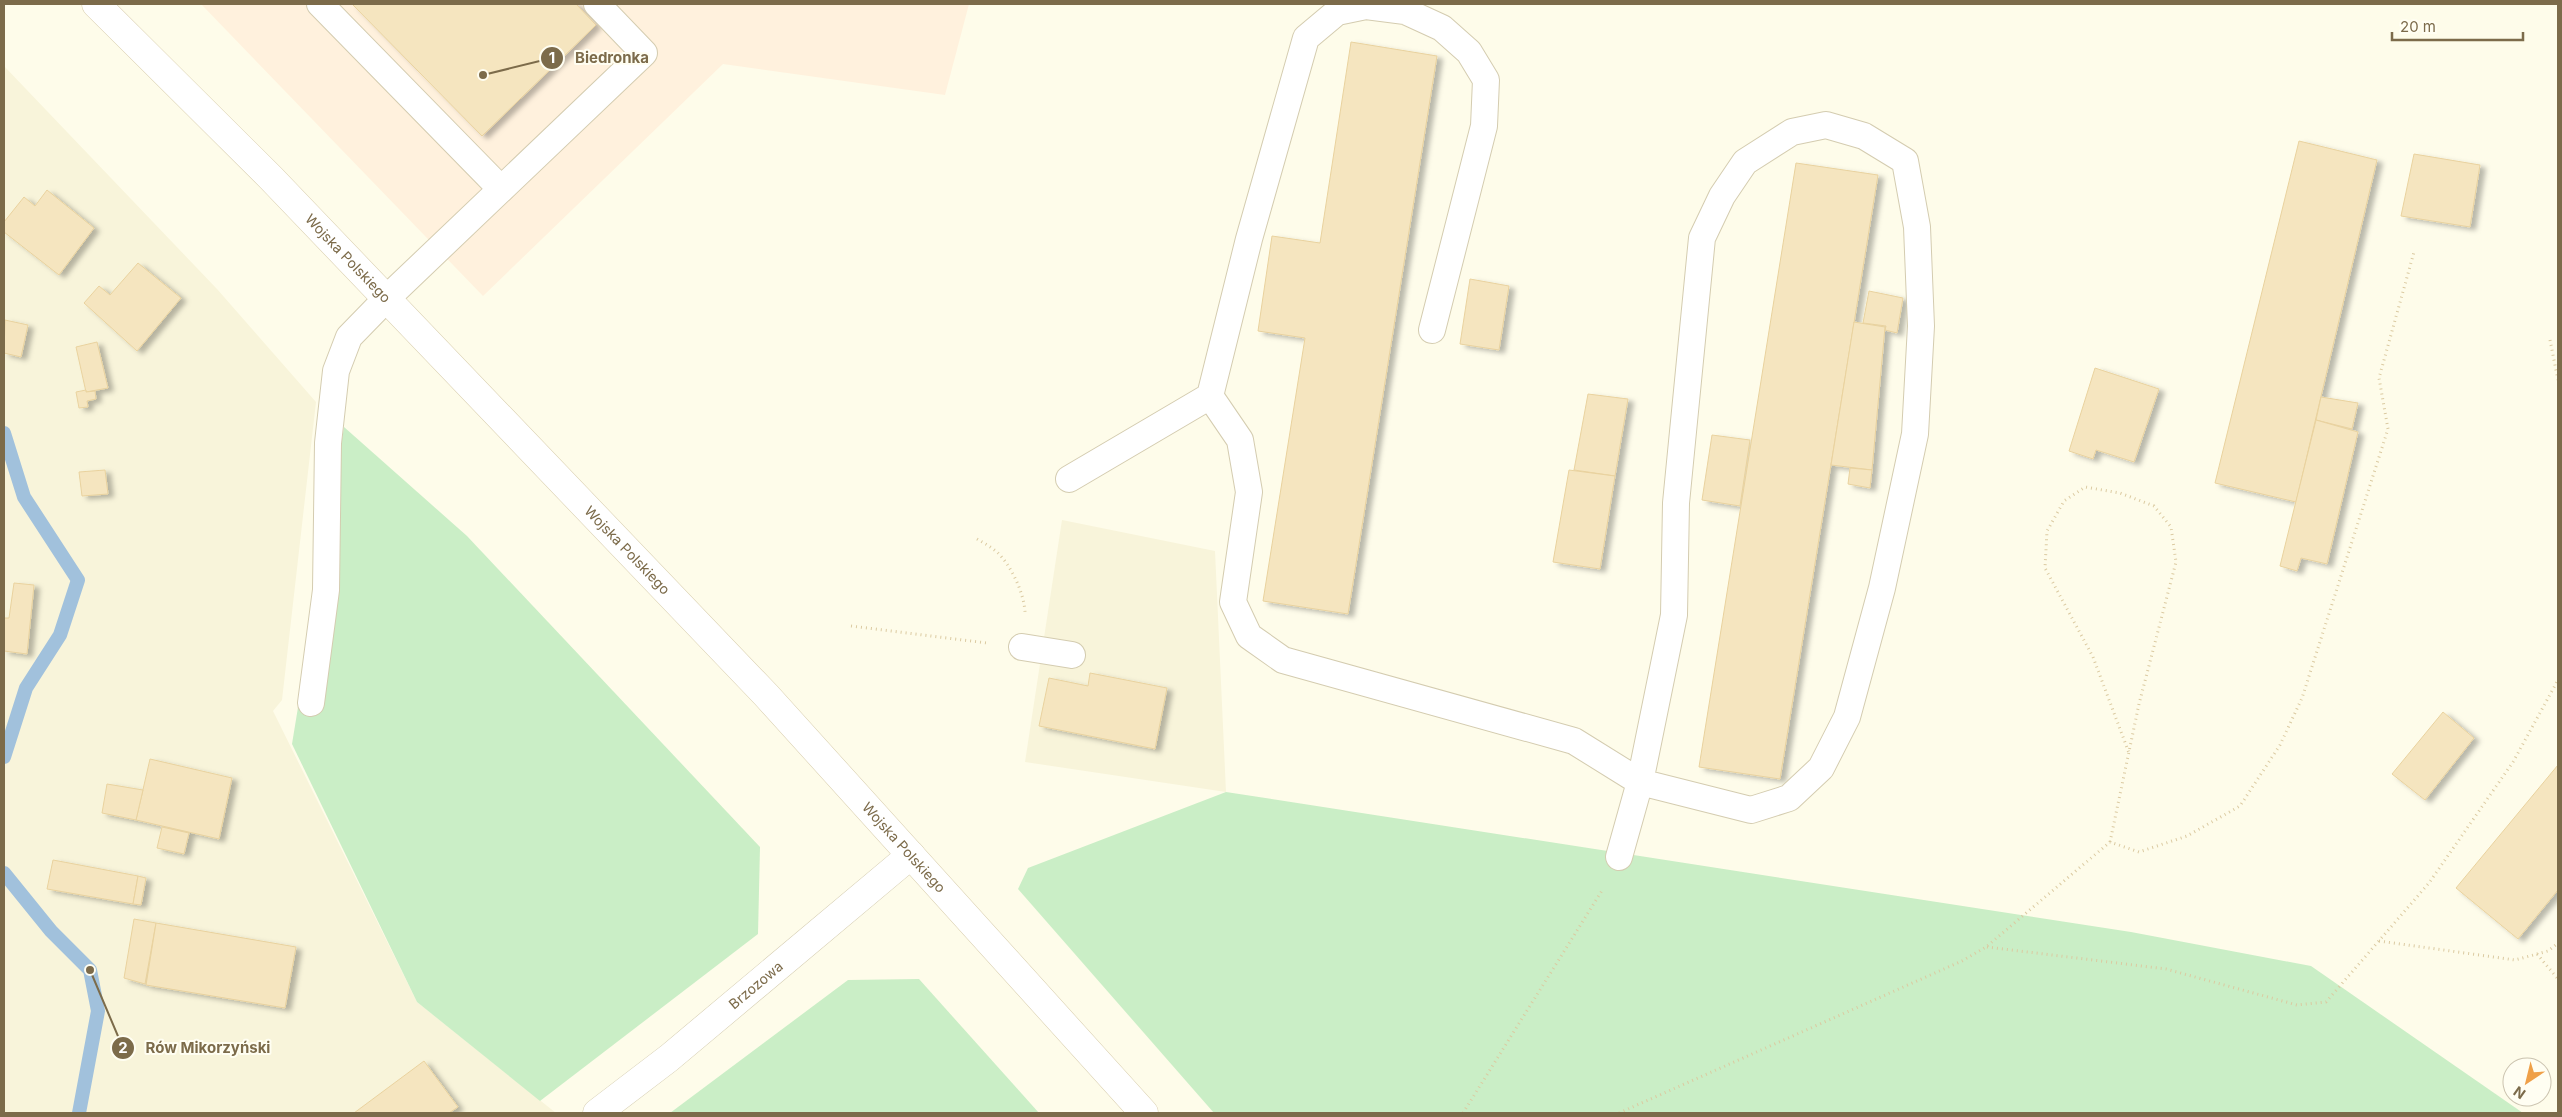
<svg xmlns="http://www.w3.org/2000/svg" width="2562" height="1117" viewBox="0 0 2562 1117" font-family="Inter,sans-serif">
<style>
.residential{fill:#f8f4da}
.commercial{fill:#fff1dd}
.green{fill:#caeec6}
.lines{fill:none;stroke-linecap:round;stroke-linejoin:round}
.stream{stroke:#a1c1dc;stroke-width:14}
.building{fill:#f5e5bf;stroke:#e9d29e;filter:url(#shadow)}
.lane-casing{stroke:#d4ccb0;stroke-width:28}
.street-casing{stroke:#d4ccb0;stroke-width:29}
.secondary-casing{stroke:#d8cdad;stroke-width:29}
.path{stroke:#dbcaa1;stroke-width:3;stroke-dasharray:1 4;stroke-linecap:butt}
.lane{stroke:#fff;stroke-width:26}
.street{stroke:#fff;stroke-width:28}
.secondary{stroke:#fff;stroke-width:28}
.labels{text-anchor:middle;stroke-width:4;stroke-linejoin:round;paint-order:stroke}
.street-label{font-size:14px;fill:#7c6b4a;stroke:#fffef2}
.leader{fill:none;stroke:#7c6b4a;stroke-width:2}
.callout-dot{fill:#7c6b4a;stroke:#fffef2;stroke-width:2}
.mark-label{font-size:15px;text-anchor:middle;font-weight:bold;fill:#fff}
.callout-label{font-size:15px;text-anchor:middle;font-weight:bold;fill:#7c6b4a;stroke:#fffef2;stroke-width:4;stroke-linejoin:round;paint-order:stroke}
</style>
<defs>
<filter id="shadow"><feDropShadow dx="5.5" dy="3" stdDeviation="2.5" flood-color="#0004"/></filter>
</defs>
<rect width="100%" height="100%" fill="#fefcea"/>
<g class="residential">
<path d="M4 66 217 289 316 402 282 700 273 711 417 1002 556 1113H4Z"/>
<path d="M1062 520 1215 551 1226 792 1025 762Z"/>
</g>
<path class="commercial" d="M201 4H969L945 95 723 64 483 296Z"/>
<g class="green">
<path d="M344 427 467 536 760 847 758 934 540 1101 417 1002 292 744Z"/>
<path d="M1226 792 2131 932 2311 966 2523 1113H1214L1018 889 1028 868Z"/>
<path d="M919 979 1039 1113H670L848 980Z"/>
</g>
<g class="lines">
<g class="stream">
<path d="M4 433 24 497 78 580 60 635 26 688 4 757"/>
<path d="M4 873 51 931 90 970 98 1011 79 1113"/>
</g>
</g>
<g class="building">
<path d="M352 4H576L596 25 482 136Z"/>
<path d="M1351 42 1437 56 1348 614 1263 601 1305 338 1258 331 1272 236 1320 243Z"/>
<path d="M2299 141 2377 160 2296 502 2215 483Z"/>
<path d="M2414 154 2480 165 2470 227 2401 216Z"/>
<path d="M1796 163 1878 175 1780 779 1699 767Z"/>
<path d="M47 190 94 228 59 275 4 232V222L24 197 35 206Z"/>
<path d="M138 263 181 298 137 351 84 303 99 286 110 295Z"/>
<path d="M1470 279 1509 286 1499 350 1460 344Z"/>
<path d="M1869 291 1903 298 1897 333 1885 330 1886 326 1863 323Z"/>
<path d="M5 320 28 325 21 357 4 353Z"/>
<path d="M1854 322 1885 327 1872 470 1831 465Z"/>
<path d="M97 342 108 388 86 392 76 347Z"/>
<path d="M2095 368 2159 389 2134 462 2096 450 2093 459 2069 451Z"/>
<path d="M86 390V392L95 391 96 399 87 401 88 407 79 408 76 392Z"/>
<path d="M1588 394 1628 399 1615 476 1574 470Z"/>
<path d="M2321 397 2358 403 2352 429 2316 420Z"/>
<path d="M2316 420 2358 432 2327 564 2301 558 2297 571 2280 566Z"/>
<path d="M1712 435 1750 440 1740 506 1702 500Z"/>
<path d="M1850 468 1872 470 1870 488 1848 484Z"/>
<path d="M105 470 108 494 82 496 79 472Z"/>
<path d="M1569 470 1615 476 1600 569 1553 562Z"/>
<path d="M14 583 34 585 27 654 4 651V618H9Z"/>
<path d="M1090 673 1167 688 1155 749 1039 726 1049 678 1088 686Z"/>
<path d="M2443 712 2474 738 2425 800 2392 774Z"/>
<path d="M150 759 232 778 219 839 136 820Z"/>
<path d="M2558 765V890L2518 939 2456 888Z"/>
<path d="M107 784 143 790 136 820 102 813Z"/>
<path d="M162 827 189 833 184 854 157 848Z"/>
<path d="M53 860 138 876 133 904 47 889Z"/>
<path d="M138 876 146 878 141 905 133 904Z"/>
<path d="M134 919 156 923 145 984 124 978Z"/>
<path d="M156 923 296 947 285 1008 146 985Z"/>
<path d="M424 1061 458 1107 449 1113H354Z"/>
</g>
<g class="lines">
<defs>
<g id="lane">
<path d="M320 4 501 189"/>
<path d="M1210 396 1240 440 1249 492 1233 602 1249 636 1283 660 1574 741 1640 782 1751 810 1789 798 1821 768 1847 717 1882 588 1915 434 1921 326 1917 227 1905 161 1864 136 1826 125 1792 132 1745 162 1722 196 1702 238 1676 503 1674 615 1640 782 1619 857"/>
<path d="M1069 479 1210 396 1249 239 1306 38 1337 12 1366 6 1405 11 1442 28 1469 52 1486 80 1484 126 1432 330"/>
<path d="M1022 647 1072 655"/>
<path d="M311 703 326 590 328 443 336 371 349 337 386 299 644 53 597 4"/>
</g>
<g id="street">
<path id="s1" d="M597 1113 669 1058 911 855"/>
</g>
<g id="secondary">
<path id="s2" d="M96 4 271 178 766 695 1144 1113"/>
</g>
</defs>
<use href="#lane" class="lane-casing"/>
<use href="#street" class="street-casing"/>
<use href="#secondary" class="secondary-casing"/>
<g class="path">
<path d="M2550 340 2558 380"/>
<path d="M977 539C984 543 991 547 997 552 1011 565 1024 593 1025 612"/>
<path d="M851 626 987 643"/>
<path d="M2110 842 2139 704 2176 562 2171 527 2154 506 2120 493 2085 487 2064 501 2047 531 2045 568 2093 657 2129 753"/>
<path d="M2379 941 2515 960 2548 951 2558 943"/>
<path d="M1987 947 2166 969 2297 1005 2326 1002 2429 883 2513 762 2558 680"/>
<path d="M2537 954 2558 979"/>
<path d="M1463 1113 1603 889"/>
<path d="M1619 1113 1962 961 1986 947 2110 842 2139 852 2187 836 2240 806 2280 745 2302 698 2388 429 2379 378 2414 252"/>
</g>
<use href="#lane" class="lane"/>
<use href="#street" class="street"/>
<use href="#secondary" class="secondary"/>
</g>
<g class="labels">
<g class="street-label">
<text dy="5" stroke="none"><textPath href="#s2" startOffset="358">Wojska Polskiego</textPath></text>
<text dy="5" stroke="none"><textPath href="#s2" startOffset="762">Wojska Polskiego</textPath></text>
<text dy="5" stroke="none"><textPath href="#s2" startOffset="1168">Wojska Polskiego</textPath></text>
<text dy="5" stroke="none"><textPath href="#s1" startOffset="204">Brzozowa</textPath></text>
</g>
</g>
<path class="leader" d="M483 75L552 58M90 970L123 1048"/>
<g class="callout-dot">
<circle cx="483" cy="75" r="5"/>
<circle cx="90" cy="970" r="5"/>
<circle cx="552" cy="58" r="12"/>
<circle cx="123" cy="1048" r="12"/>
</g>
<g class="mark-label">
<text x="552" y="63">1</text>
<text x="123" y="1053">2</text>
</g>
<g class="callout-label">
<text x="612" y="63">Biedronka</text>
<text x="208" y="1053">Rów Mikorzyński</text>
</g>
<rect width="2562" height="1117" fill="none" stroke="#7c6b4a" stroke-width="10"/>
<g transform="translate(2527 1082) rotate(215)"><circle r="24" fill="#fffef2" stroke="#cbc3af"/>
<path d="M0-4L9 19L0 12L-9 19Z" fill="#efa048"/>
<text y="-8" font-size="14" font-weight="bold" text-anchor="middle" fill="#7c6b4a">N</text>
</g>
<path d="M2392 32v8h131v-8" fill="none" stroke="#7c6b4a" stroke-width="2.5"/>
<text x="2400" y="32" font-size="15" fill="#7c6b4a" stroke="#fffef2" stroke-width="4" paint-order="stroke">20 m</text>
</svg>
